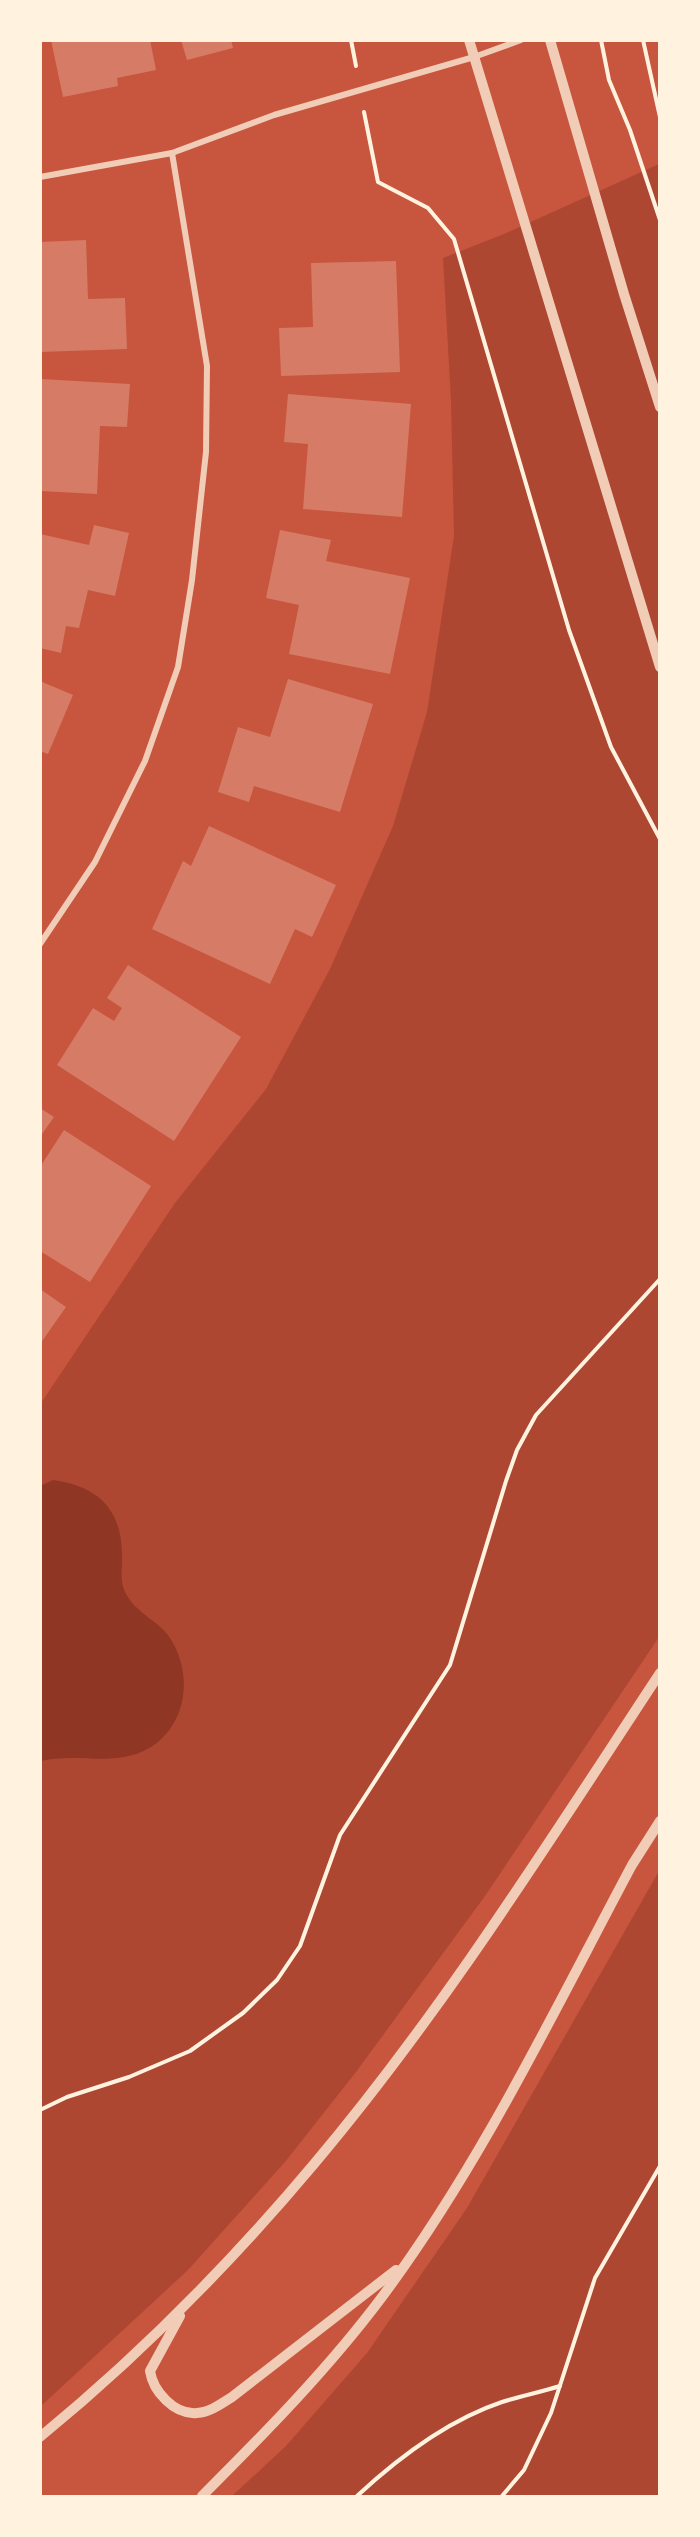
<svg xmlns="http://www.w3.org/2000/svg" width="700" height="2537" viewBox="0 0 700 2537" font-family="Montserrat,sans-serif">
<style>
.green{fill:#ae4732}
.water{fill:#8f3625}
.building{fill:#d67c66}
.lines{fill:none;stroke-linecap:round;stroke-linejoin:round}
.path{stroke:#fff3e0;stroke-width:4}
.minor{stroke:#f1ccb7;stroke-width:6}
.tertiary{stroke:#f1ccb7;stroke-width:10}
</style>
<rect width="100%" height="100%" fill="#c8553d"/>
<g class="green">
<path d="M659 164V1637L485 1896 356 2072 285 2162 188 2270 41 2406V1403L175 1203 266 1089 330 969 393 826 427 712 454 536 451 401 443 258 504 234Z"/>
<path d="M659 1871V2496H232L286 2446 367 2353 467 2208Z"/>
</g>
<path class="water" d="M53 1480C96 1486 121 1507 122 1553 123 1570 118 1582 128 1597 138 1614 160 1622 170 1638 191 1670 189 1716 158 1742 122 1771 82 1751 41 1761L40 1486Z"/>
<g class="building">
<path d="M51 40H150L156 70 117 78 118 86 63 97Z"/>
<path d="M181 40H231L233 48 187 60Z"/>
<path d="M86 240 88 299 125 298 127 349 40 352V242Z"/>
<path d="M396 261 400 372 281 376 279 328 313 327 311 263Z"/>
<path d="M40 379 130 384 127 427 100 426 97 494 40 491Z"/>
<path d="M288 394 411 404 402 517 303 509 308 444 284 442Z"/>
<path d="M94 525 129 533 115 596 88 590 79 628 66 626 61 653 40 648V534L89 545Z"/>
<path d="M280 530 331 540 326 561 410 578 390 674 289 654 299 605 266 598Z"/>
<path d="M288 679 373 704 340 812 254 786 249 802 218 792 238 727 270 737Z"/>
<path d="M40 681 73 695 48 754 40 751Z"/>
<path d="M209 826 336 885 312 937 295 929 270 984 152 929 183 861 191 866Z"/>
<path d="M128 965 241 1037 174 1141 57 1065 93 1008 114 1021 122 1008 107 998Z"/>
<path d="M40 1108 54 1117 40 1137Z"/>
<path d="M64 1130 151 1186 90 1282 40 1251V1167Z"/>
<path d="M40 1289 66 1307 40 1344Z"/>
</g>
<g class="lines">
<g class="path">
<path d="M351 40 356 66"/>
<path d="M601 40 609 80 630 130 660 220"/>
<path d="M643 40 660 117"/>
<path d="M364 112 378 182 428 208 454 239 569 630 611 747 660 839"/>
<path d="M40 2110 67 2097 129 2077 190 2051 243 2013 277 1980 300 1946 340 1835 450 1665 506 1481 517 1450 536 1415 660 1279"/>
<path d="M357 2496C398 2458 448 2420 502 2402 521 2396 541 2392 560 2386"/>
<path d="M502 2496 524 2470 551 2413 595 2278 660 2166"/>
</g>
<g class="minor">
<path d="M40 177 172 153 274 115 474 57 521 40"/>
<path d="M40 944 95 862 145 761 178 667 192 580 206 452 207 366 172 153"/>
</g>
<g class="tertiary">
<path d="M469 40 660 667"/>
<path d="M550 40 624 294 660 407"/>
<path d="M180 2316 150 2371C153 2391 174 2415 197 2413 210 2412 221 2404 232 2397L396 2270"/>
<path d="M40 2437C140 2355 231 2263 314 2164 443 2011 550 1840 660 1673"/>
<path d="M202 2496C265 2433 328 2369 382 2297 481 2164 554 2011 632 1865L660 1821"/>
</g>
</g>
<rect width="700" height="2537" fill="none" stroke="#fff3e0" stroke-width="84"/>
</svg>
